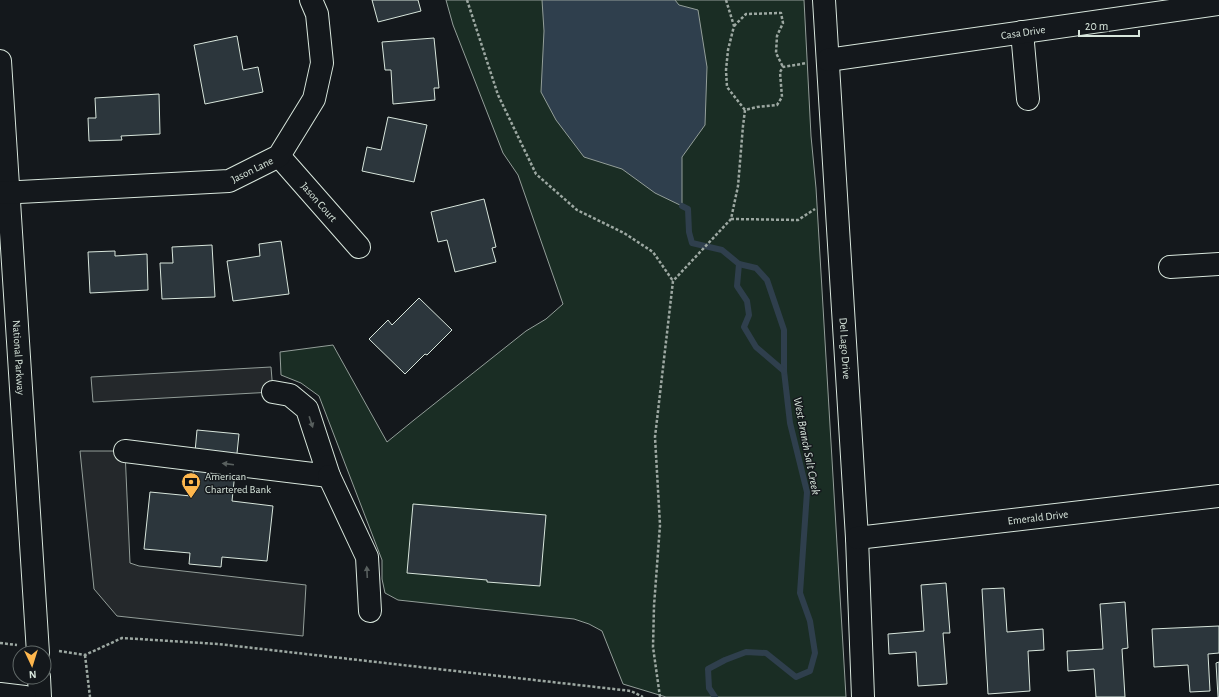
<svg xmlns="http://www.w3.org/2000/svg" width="1219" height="697" viewBox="0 0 1219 697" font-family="'Alegreya Sans',sans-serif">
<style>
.green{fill:#1a2d24;stroke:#939e99}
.parking{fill:#24282b;stroke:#939e99}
.water{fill:#2f3f4d;stroke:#939e99}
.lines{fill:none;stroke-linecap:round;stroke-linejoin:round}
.stream{stroke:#2f3f4d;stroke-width:6}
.building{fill:#2c363c;stroke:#d8e6dc}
.minor-casing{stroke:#d8e6dc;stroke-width:24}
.major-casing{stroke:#d8e6dc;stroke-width:24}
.path{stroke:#9da8a2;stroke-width:2.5;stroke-dasharray:3 2;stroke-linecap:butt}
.minor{stroke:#14181c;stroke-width:22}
.major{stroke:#14181c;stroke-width:22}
.oneway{fill:#59605f}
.labels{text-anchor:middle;stroke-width:3;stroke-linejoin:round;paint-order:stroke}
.street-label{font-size:11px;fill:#d8e6dc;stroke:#14181c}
.poi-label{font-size:11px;fill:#d8e6dc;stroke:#14181c;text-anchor:start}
.water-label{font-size:12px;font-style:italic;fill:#d8e6dc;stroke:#14181c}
</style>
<rect width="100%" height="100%" fill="#14181c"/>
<path class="green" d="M446 0H804L811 136 816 188 846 697H666L623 684 602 631 589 624 574 619 398 600 385 593 382 579V560L319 396 301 383 281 375 280 352 333 345 387 442 414 420 526 331 546 319 563 304 518 175 503 153 453 25Z"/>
<g class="parking">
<path d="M271 367 273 392 93 402 91 377Z"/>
<path d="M80 451H125L130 563 139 566 306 585 303 636 117 616 94 589Z"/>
</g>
<path class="water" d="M542 0H675L679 5 698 10 707 67 705 125 682 157V206L655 193 622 169 584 157 556 120 541 92 544 31Z"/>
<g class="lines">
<g class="stream">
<path d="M682 206 688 209 689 232 692 243 722 250 739 264 756 268 767 280 784 330V371L790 423 807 492 800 593 810 621 815 653 810 671 796 677 766 653 746 652 725 660 708 669 709 688 715 697"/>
<path d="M739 264 737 286 747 301 749 315 744 327 756 347 784 371"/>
</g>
</g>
<g class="building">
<path d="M372 0H418L421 11 378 22Z"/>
<path d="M237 36 243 70 258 67 263 92 205 104 194 45Z"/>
<path d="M434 38 439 88H434L435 100 393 104 391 70H385L382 42Z"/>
<path d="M159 94 160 134 121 136 122 140 89 141 88 118H96L95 98Z"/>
<path d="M388 117 427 125 414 182 362 171 367 147 381 150Z"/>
<path d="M484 199 496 247 492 248 496 262 455 272 447 240 438 242 431 212Z"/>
<path d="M281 241 289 294 233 301 227 261 260 256 259 244Z"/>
<path d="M212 245 215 297 162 299 160 263H173L172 247Z"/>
<path d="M115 251V256L147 254 148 290 90 293 88 252Z"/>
<path d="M419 298 452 330 427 355 425 354 405 374 369 339 388 320 392 325Z"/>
<path d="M197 430 239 434 232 501 273 506 267 561 222 557 221 567 189 564 190 553 144 549 150 492 191 496Z"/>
<path d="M413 504 546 515 540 586 487 582V580L407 573Z"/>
<path d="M946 583 950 633H943L947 684 918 686 916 652 889 654 888 634 924 631 921 585Z"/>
<path d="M1004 588 1007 632 1043 629 1044 650 1028 651 1030 691 988 694 982 589Z"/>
<path d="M1125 602 1128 648 1122 649 1125 697H1096L1094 669 1068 671 1067 651 1103 649 1100 604Z"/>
<path d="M1219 626V653L1208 654 1210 691 1190 692 1188 665 1154 667 1152 629Z"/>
<path d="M1219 662V697H1218L1216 663Z"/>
</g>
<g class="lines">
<defs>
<g id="minor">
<path id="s1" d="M824 0 857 538 863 697"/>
<path d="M1022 32 1028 99"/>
<path id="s2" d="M828 60 1219 4"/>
<path id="s3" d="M0 61 38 653"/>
<path id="s4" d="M279 156 359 247"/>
<path id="s5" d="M0 193 229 181 279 156 314 99 322 63 317 14 311 0"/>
<path d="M1170 267 1219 264"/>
<path d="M125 451 329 476 307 409 290 395 273 392"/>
<path d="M329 476 367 557 370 611"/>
<path id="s6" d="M857 538 1219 496"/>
<path d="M39 677 40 697"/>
</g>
<path id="major" d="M0 694 25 697"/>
</defs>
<use href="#minor" class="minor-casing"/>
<use href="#major" class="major-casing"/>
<g class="path">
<path d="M467 0 498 95 536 174 577 210 624 233 653 252 673 281"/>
<path d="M726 0 734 26 728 50 726 70 727 87 745 110"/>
<path d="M734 26 746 14 781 13 783 23 777 36 776 53 783 67"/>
<path d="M731 219 798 220 815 209"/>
<path d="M0 643 17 645"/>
<path d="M59 651 85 655 122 638 218 644 631 691 643 697"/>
<path d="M85 655 90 697"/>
<path d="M660 697 653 647 654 606 660 525 655 437 673 281 731 219 738 186 743 126 745 110 757 107 777 105 782 97 780 72 783 67 807 63"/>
</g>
<use href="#minor" class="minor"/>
<use href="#major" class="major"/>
</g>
<defs><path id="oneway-solid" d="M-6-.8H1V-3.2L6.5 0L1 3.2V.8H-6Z"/></defs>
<g class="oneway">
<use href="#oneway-solid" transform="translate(311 422) rotate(72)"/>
<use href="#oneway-solid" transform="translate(228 464) rotate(-173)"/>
<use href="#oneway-solid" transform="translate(367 572) rotate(-93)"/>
</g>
<defs>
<symbol id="bank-pin" viewBox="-11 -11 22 30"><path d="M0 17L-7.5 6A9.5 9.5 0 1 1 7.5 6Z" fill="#ffb74d" stroke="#14181c"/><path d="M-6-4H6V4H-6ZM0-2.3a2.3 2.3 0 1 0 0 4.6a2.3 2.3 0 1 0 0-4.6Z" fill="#111"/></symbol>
</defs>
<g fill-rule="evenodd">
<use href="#bank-pin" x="180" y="471" width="22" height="30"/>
</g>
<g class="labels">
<g class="street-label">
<text dy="4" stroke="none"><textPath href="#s2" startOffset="197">Casa Drive</textPath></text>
<text dy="4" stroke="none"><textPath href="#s5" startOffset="255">Jason Lane</textPath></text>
<text dy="4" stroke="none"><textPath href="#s4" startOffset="61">Jason Court</textPath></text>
<text dy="4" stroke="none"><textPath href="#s1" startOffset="349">Del Lago Drive</textPath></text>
<text dy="4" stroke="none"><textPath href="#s3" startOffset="297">National Parkway</textPath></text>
<text dy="4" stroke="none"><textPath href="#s6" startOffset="182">Emerald Drive</textPath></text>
</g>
<g class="poi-label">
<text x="205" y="480">American<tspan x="205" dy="13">Chartered Bank</tspan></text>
</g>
<g class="water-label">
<text transform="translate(807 446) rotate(79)" y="4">West Branch Salt Creek</text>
</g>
</g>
<g transform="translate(32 665) rotate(176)"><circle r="19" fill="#14181c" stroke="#626a69"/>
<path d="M0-3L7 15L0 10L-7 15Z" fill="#ffb74d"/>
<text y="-6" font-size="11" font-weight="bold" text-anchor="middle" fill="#d8e6dc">N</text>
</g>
<path d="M1079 30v6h60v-6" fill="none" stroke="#d8e6dc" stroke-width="2"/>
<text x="1085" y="30" font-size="12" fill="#d8e6dc" stroke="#14181c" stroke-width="3" paint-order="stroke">20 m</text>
</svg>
